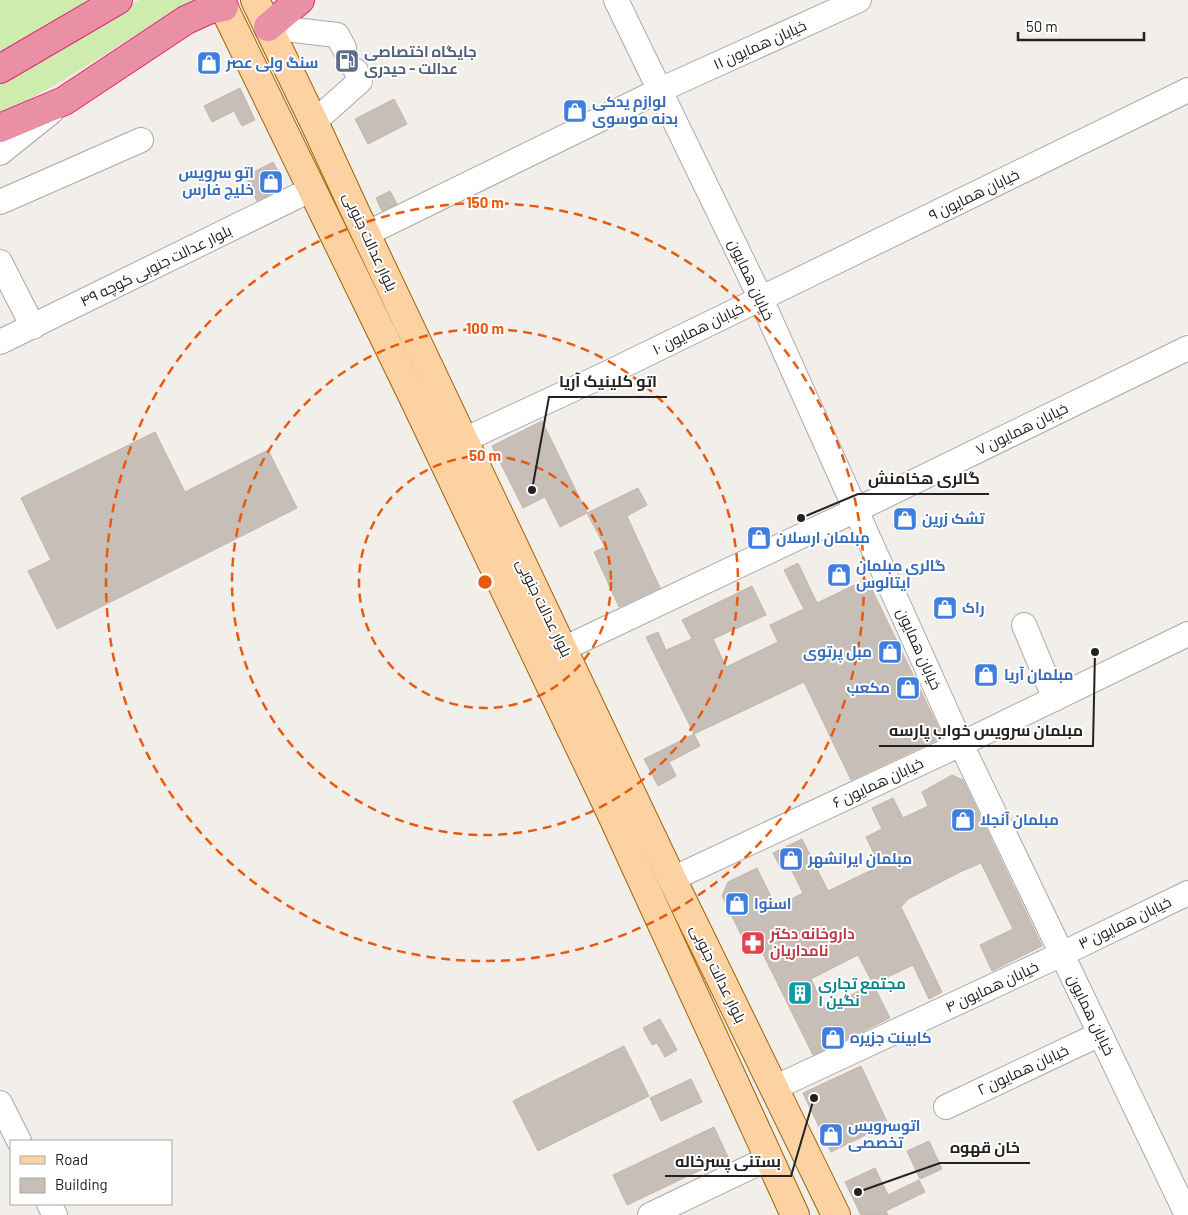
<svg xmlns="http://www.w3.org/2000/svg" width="1188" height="1215" viewBox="0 0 1188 1215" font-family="Barlow,Cairo,sans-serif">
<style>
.grass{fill:#cfecaf}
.building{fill:#c7beb8;stroke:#c4b5aa;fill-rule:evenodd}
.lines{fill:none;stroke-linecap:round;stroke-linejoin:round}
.minor-casing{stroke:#a9a9a9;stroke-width:26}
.major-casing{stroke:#a06400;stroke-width:30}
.highway-casing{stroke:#de276d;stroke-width:30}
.minor{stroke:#fff;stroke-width:24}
.major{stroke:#fdd2a2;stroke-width:28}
.highway{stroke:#e990a4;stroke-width:28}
.ring{fill:none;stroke:#e8590c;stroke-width:2.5;stroke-dasharray:9 6}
.labels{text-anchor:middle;stroke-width:4;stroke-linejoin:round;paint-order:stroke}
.street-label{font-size:15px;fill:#222;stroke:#fff}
.service-label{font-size:15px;font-weight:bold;fill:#4e5e75;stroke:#fff;text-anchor:start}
.shop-label{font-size:15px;font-weight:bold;fill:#366cbe;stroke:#fff;text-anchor:start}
.health-label{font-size:15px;font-weight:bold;fill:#be3a42;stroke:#fff;text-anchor:start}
.culture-label{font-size:15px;font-weight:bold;fill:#0d838f;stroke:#fff;text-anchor:start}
.centre{fill:#e8590c;stroke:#fff;stroke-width:2.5}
.ring-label{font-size:15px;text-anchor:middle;font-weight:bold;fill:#e8590c;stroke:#fff;stroke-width:4;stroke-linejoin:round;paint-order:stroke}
.leader{fill:none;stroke:#222;stroke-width:2}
.callout-dot{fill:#222;stroke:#fff;stroke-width:2}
.callout-label{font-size:16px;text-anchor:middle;font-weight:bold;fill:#222;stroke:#fff;stroke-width:4;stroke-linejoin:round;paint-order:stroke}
</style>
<rect width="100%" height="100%" fill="#f2eee9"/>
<g class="grass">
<path d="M0 0H93L0 55Z"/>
<path d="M139 0H192L62 81 0 116V83Z"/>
</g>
<g class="building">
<path d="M240 88 255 120 242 126 234 111 212 122 204 106Z"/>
<path d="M394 99 407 124 368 144 355 119Z"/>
<path d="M273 162 283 180 279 190 257 201 247 183 252 173Z"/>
<path d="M390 191 397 204 382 211 376 198Z"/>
<path d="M542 421 587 513 638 488 647 505 627 516 660 588 619 607 594 552 605 547 587 513 560 527 545 497 523 508 492 446Z"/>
<path d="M155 432 185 492 268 450 297 508 57 629 28 571 51 560 21 498Z"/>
<path d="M798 563 817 603 867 579 943 737 851 780 804 682 694 734 646 637 658 632 666 650 692 639 682 620 752 586 766 615 713 639 726 667 778 642 770 625 804 609 784 570Z"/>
<path d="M694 734 700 746 669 762 676 776 658 786 644 759Z"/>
<path d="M952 775 963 780 1042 946 992 971 980 945 1013 929 981 863 960 872 908 899 901 907 942 992 929 999 913 965 873 984 890 1018 813 1055 761 950 751 955 722 896 728 882 757 868 776 907 803 893 789 865 781 869 773 853 802 839 828 891 880 866 866 837 882 829 872 808 893 798 903 818 928 806 922 792ZM858 955 873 984 825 1008 811 979Z"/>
<path d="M660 1019 677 1050 665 1057 657 1043 652 1045 643 1028Z"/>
<path d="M624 1046 649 1096 538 1151 513 1101Z"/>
<path d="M861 1066 888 1124 831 1152 803 1093Z"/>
<path d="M691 1079 702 1102 661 1121 650 1098Z"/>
<path d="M714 1127 728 1157 627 1205 613 1175Z"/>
<path d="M929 1141 942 1169 920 1179 907 1151Z"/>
<path d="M875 1168 888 1195 919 1180 925 1192 886 1211 888 1215H861L845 1182Z"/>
</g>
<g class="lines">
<defs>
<g id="minor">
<path d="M616 0 761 299 961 744 1187 1215"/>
<path d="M268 27 337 35 344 48"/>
<path d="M314 122 360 81 356 71"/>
<path d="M0 153 51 112"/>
<path d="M0 202 141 140"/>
<path d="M366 234 660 90 859 0"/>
<path d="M0 262 33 327"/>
<path d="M0 342 312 189"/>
<path d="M464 440 608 373 1188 90"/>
<path d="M1024 625 1055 699"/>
<path d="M563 649 856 510 1188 348"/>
<path d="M672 879 961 744 1188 634"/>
<path d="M774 1088 1062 954 1188 893"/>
<path d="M0 1103 19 1141"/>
<path d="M946 1107 1100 1034"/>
<path d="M49 1204 55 1215"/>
<path d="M650 1215 769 1158"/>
</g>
<g id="major">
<path d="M220 0 412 395 611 813 795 1215"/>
<path d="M255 0 314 122 355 211 672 879 836 1215"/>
</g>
<g id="highway">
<path d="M268 27 300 0"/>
<path d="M0 69 118 0"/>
<path d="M0 128 64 101 186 20 208 10 224 7"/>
</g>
</defs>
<use href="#minor" class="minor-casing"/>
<use href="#major" class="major-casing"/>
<use href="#highway" class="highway-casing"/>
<use href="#minor" class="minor"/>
<use href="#major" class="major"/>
<use href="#highway" class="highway"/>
</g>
<g class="ring">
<circle cx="485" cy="582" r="126"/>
<circle cx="485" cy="582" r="253"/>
<circle cx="485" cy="582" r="379"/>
</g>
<defs>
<symbol id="fuel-square" viewBox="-11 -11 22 22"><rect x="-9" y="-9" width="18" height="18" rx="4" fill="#5c6f8a" stroke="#fff"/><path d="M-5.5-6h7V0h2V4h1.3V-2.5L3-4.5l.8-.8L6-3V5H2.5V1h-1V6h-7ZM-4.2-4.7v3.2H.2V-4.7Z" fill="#fff"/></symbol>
<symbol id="shop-square" viewBox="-11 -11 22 22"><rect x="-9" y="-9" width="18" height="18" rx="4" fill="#3f7fe0" stroke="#fff"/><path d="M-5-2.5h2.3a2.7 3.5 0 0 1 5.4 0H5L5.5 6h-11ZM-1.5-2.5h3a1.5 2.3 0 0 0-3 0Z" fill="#fff"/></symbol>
<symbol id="pharmacy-square" viewBox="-11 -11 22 22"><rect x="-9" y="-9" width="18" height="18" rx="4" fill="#e0444e" stroke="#fff"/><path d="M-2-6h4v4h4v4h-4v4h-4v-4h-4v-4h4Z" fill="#fff"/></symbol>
<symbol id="building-square" viewBox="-11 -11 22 22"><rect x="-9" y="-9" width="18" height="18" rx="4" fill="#0f9aa8" stroke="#fff"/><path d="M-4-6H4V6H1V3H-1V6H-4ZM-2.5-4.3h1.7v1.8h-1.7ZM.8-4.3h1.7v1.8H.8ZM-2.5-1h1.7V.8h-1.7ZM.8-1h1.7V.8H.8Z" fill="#fff"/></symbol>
</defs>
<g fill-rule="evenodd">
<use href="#fuel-square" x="333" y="47" width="28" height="28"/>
<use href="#shop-square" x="195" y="49" width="28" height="28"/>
<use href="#shop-square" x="561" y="97" width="28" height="28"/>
<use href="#shop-square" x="257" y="168" width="28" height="28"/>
<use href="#shop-square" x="891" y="505" width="28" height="28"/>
<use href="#shop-square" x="745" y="524" width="28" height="28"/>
<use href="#shop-square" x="825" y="561" width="28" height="28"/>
<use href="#shop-square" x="931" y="594" width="28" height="28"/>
<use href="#shop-square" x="876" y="638" width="28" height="28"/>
<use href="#shop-square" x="972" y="661" width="28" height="28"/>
<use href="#shop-square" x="894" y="674" width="28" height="28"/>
<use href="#shop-square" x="949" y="806" width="28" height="28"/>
<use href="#shop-square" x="777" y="845" width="28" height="28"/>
<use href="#shop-square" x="723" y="890" width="28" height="28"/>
<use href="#pharmacy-square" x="739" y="929" width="28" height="28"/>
<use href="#building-square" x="786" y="979" width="28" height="28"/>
<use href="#shop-square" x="819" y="1024" width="28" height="28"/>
<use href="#shop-square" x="817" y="1121" width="28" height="28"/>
</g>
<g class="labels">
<g class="street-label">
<text transform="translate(760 45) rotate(-24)" y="5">خیابان همایون ۱۱</text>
<text transform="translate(974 195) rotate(-26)" y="5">خیابان همایون ۹</text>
<text transform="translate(370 242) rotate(65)" y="5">بلوار عدالت جنوبی</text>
<text transform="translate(156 266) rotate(-26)" y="5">بلوار عدالت جنوبی کوچه ۴۹</text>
<text transform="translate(751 280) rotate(65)" y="5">خیابان همایون</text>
<text transform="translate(698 329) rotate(-26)" y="5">خیابان همایون ۱۰</text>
<text transform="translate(1022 429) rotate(-26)" y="5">خیابان همایون ۷</text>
<text transform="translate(544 608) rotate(64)" y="5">بلوار عدالت جنوبی</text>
<text transform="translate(919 649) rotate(66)" y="5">خیابان همایون</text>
<text transform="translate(878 783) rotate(-25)" y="5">خیابان همایون ۶</text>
<text transform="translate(1125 923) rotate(-26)" y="5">خیابان همایون ۳</text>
<text transform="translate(718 974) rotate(64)" y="5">بلوار عدالت جنوبی</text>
<text transform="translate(992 987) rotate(-25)" y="5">خیابان همایون ۴</text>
<text transform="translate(1091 1015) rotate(64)" y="5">خیابان همایون</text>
<text transform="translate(1023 1070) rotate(-25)" y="5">خیابان همایون ۲</text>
</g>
<g class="service-label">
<text x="364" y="57">جایگاه اختصاصی<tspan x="364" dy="17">عدالت - حیدری</tspan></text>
</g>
<g class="shop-label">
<text x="226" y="68">سنگ ولی عصر</text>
<text x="592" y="107">لوازم یدکی<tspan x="592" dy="17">بدنه موسوی</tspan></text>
<text x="254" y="178" text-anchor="end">اتو سرویس<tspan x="254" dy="17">خلیج فارس</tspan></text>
<text x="922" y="524">تشک زرین</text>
<text x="776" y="543">مبلمان ارسلان</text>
<text x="856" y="571">گالری مبلمان<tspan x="856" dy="17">ایتالوس</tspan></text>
<text x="962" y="613">راک</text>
<text x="872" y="657" text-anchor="end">مبل پرتوی</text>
<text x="1004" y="680">مبلمان آریا</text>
<text x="890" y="693" text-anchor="end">مکعب</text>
<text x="980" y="825">مبلمان آنجلا</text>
<text x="808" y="864">مبلمان ایرانشهر</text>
<text x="754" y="909">اسنوا</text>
<text x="850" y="1043">کابینت جزیره</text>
<text x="848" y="1131">اتوسرویس<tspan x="848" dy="17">تخصصی</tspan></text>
</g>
<g class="health-label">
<text x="770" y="939">داروخانه دکتر<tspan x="770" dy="17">نامداریان</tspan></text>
</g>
<g class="culture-label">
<text x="818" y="989">مجتمع تجاری<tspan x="818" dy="17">نگین ۱</tspan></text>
</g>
</g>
<circle cx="485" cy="582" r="8" class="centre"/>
<g class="ring-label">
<text x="485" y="208">150 m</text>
<text x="485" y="334">100 m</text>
<text x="485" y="461">50 m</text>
</g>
<path class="leader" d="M532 490L549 397H667M801 518L858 494H989M1095 652L1093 746H879M858 1192L940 1163H1030M814 1098L791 1176H665"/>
<g class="callout-dot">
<circle cx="532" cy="490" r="5"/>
<circle cx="801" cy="518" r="5"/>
<circle cx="1095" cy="652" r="5"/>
<circle cx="858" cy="1192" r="5"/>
<circle cx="814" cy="1098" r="5"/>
</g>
<g class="callout-label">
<text x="608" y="387">اتو کلینیک آریا</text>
<text x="924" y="484">گالری هخامنش</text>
<text x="986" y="736">مبلمان سرویس خواب پارسه</text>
<text x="985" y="1153">خان قهوه</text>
<text x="728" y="1167">بستنی پسرخاله</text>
</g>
<rect x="10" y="1140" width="162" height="65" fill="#ffffff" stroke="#a7a7a7"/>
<rect x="20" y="1156" width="25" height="8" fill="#fdd2a2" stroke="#a7a7a7"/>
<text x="55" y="1165" font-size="15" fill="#222222">Road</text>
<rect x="20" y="1178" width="25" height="15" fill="#c7beb8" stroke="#a7a7a7"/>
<text x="55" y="1190" font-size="15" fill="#222222">Building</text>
<path d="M1018 32v8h126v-8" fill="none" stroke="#222222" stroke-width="2.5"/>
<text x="1026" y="32" font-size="15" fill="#222222" stroke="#ffffff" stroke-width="4" paint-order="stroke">50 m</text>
</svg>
